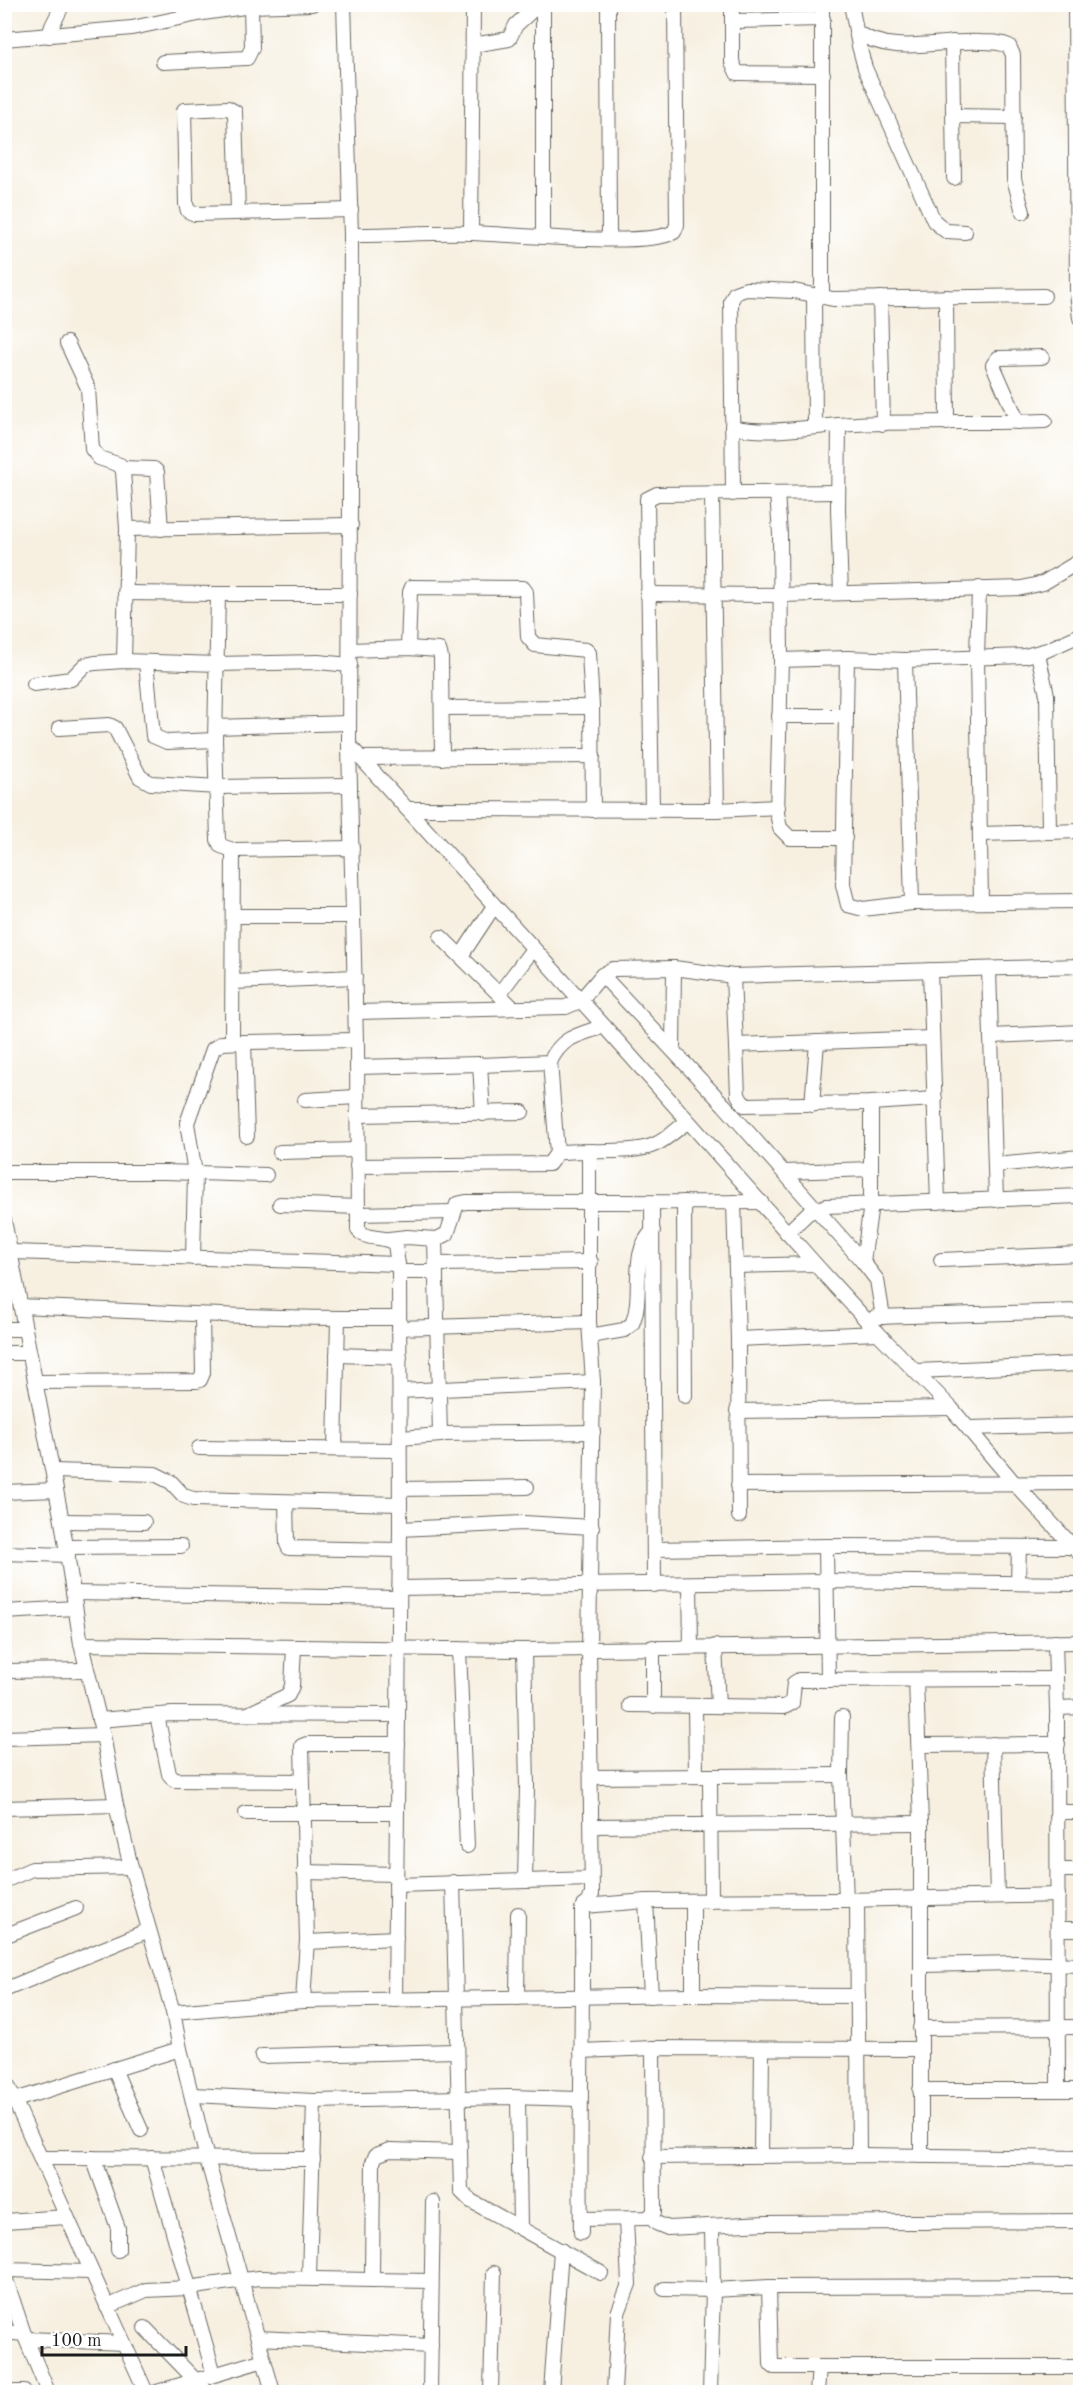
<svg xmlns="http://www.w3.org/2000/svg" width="1085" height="2397" viewBox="0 0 1085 2397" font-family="'Old Standard TT',serif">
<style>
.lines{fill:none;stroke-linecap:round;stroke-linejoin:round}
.minor-casing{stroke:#696661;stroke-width:16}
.minor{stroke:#fff;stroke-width:14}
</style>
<rect width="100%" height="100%" fill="#fff"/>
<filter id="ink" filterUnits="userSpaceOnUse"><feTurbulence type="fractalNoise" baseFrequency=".0167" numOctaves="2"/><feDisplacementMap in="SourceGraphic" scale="12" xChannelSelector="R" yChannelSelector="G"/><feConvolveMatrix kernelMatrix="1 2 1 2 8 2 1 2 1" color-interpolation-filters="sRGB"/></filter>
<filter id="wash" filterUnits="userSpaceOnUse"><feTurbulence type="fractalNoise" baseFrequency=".008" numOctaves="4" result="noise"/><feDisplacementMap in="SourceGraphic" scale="24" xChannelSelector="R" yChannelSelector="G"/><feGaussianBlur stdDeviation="1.35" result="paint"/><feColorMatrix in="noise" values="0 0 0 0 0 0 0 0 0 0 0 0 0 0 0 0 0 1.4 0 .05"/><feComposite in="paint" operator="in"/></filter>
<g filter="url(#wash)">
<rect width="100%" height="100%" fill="#f7f0e1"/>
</g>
<g filter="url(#ink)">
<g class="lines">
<defs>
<g id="minor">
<path d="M344 4 351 235 349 745 356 1042"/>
<path d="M608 4 609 238"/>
<path d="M732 4V62L737 73 823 74"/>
<path d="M851 4 859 46 865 68 934 221 946 231 965 232"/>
<path d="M1075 4 1077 293 1080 318"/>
<path d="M732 21 823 19"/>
<path d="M856 32C894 57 939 39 981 42 991 42 1000 42 1009 46L1013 55 1014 179 1023 212"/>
<path d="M49 36 52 26 63 4"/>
<path d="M4 39 132 28 203 13 251 6 312 4"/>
<path d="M952 42 954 178"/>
<path d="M473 45 509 39 516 25 539 4"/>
<path d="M163 62 247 58 252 48 251 6"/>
<path d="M954 116 1014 117"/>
<path d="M238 213 235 112 228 108 184 110 186 204 188 211 195 214 351 210"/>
<path d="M471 233 473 4"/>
<path d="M351 235C391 235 432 232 472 233 510 234 647 248 674 232L677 225 675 4"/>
<path d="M543 236V4"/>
<path d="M814 296 815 427"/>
<path d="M822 297V4"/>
<path d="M946 297 947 423"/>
<path d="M880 298 883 424"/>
<path d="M67 343 88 388 92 449 99 458 120 465 123 471 127 529 124 661"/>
<path d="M1018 422 993 365 998 358 1042 357"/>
<path d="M839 425 838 510 841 593"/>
<path d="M732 427C772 436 815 425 856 424 919 421 982 423 1045 421"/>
<path d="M122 468 154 469 157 472 161 529"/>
<path d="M777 493 780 534 781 660 777 813 780 828 790 838H845"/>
<path d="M712 494 717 810"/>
<path d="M733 494 731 301 735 293 746 289 794 291 833 299 1044 296"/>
<path d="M127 529 351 525"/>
<path d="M979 588 977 658 981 902"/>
<path d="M125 593 218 594"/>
<path d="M350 594H218L215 740 218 840 221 846 233 850 352 848"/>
<path d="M647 594 781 595 1022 588 1043 583 1080 561"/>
<path d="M408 648 410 592 412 587 523 588 526 592 528 637 535 645 586 650 589 653 592 707 593 810"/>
<path d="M350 650 408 648 439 650 441 657 442 758"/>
<path d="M1038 654 1047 695 1049 832"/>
<path d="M847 658 843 885 848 905 863 909 912 903 1080 901"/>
<path d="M781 660 847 658 905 660 1025 656 1047 650 1080 635"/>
<path d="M905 660 912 903"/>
<path d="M146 662 153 736 167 742 215 740"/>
<path d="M34 684 71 679 85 665 95 663 124 661 218 664 318 662 350 665"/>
<path d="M442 708 592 707"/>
<path d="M779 716H846"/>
<path d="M216 727 349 723"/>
<path d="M59 728 109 725 115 728 140 777 151 783 218 787 350 785"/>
<path d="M349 745 604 1026 815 1264 878 1333 951 1408 1015 1484 1080 1554"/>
<path d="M361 758 593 756"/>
<path d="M407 809 717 810 778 807"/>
<path d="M652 809 647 499 657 494 838 492"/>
<path d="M981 834 1080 831"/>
<path d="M233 916H353"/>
<path d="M441 937 512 1007"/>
<path d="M461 956 494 906"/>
<path d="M930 970 938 1202"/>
<path d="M989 970 996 1200"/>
<path d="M602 975 724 1105 863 1262 877 1280 883 1317"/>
<path d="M733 976 738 1095 744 1105 871 1103 935 1099"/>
<path d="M233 982 355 977"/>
<path d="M499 994 533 949"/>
<path d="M356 1012 566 1007 580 1001 602 975 613 969 674 968 733 976 1080 966"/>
<path d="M991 1036 1080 1032"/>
<path d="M232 1042 233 850"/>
<path d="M244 1042 247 1136"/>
<path d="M736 1045 932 1038"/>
<path d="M673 1050 674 968"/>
<path d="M550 1062 557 1153"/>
<path d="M481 1065 550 1062C562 1036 579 1035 604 1026"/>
<path d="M357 1067 480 1064 483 1114"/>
<path d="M305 1100 357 1097"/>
<path d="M812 1105 817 1042"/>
<path d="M357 1115 522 1112"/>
<path d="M280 1152 357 1150"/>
<path d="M995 1165 1080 1157"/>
<path d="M357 1166 549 1164 557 1153C584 1148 631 1156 656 1144 667 1139 677 1129 687 1122"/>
<path d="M4 1172H165L266 1175"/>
<path d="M784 1172 871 1169"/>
<path d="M684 1202 685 1396"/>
<path d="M734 1202 738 1339 739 1516"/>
<path d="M652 1203 654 1585"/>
<path d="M280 1204 358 1207"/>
<path d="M358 1214 453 1212"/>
<path d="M4 1220 62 1521 81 1644 103 1735 116 1805 131 1867 173 2012 180 2049 207 2159 273 2392"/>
<path d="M787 1233 808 1213 826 1206 1080 1196"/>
<path d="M389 1239 407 1237 435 1239"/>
<path d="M12 1252 398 1264"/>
<path d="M193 1258 195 1173 187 1123 213 1049 222 1043 244 1042 354 1040 357 1044 358 1230C369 1242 383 1234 395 1244L399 1272 400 1529 395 2000"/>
<path d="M941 1260 1080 1254"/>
<path d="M863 1262 871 1204V1103"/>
<path d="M436 1264 591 1262"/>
<path d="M736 1266 815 1264"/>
<path d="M399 1272H436"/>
<path d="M21 1306C147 1312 273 1319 399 1318"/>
<path d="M875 1317 1080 1311"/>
<path d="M399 1328 589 1322"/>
<path d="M4 1329H25"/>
<path d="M590 1336 624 1330 632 1324C645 1295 628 1254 653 1231"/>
<path d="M738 1339 878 1333"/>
<path d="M4 1353H29"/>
<path d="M337 1355 400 1357"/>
<path d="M917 1371 1080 1364"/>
<path d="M35 1382 197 1381 200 1380 203 1373 202 1315"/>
<path d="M400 1391 593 1382"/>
<path d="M737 1411 951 1408"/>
<path d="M969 1428 1080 1425"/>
<path d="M593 1432 440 1434 435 1240 447 1234 457 1204 466 1202C564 1201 662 1203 761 1202"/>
<path d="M400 1438 441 1435"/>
<path d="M199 1448 399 1450"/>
<path d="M335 1449 338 1319"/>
<path d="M53 1471 155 1474 171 1482 184 1496 193 1499 400 1504"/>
<path d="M738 1485 1080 1483"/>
<path d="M400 1489 527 1487"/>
<path d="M4 1492 56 1490"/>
<path d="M286 1502 287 1544 289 1548 400 1550"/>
<path d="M62 1521 144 1522"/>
<path d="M400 1529 524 1523 592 1527"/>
<path d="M826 1546 828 1680"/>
<path d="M67 1547 181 1546"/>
<path d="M654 1549 826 1546 1078 1547"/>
<path d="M4 1553 68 1555"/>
<path d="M1018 1583 1019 1547"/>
<path d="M690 1584 691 1646"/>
<path d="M399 1588 825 1581 1080 1584"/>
<path d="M73 1593 399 1598"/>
<path d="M4 1612 75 1608"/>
<path d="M1055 1642 1057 1710"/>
<path d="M81 1644 524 1650 1080 1642"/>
<path d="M715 1646 718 1706"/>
<path d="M653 1647V1706"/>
<path d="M459 1649 467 1846"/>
<path d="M524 1650 527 1786 525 1881"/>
<path d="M4 1671 86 1670"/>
<path d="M916 1680 921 1823V2156"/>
<path d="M630 1705 784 1707 792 1703 794 1683 799 1680 1055 1679"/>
<path d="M695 1706 696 1776"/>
<path d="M250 1713 288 1695 292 1686 294 1647"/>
<path d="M157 1715 169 1774 174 1780 301 1781"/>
<path d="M842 1717 841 1775 846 1900"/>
<path d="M99 1720 172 1714 398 1715"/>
<path d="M4 1738 103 1735"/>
<path d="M993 1744 997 1896"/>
<path d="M920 1745 1058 1744"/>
<path d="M710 1776 711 1901"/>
<path d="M591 1777 841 1775"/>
<path d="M4 1808 116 1805"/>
<path d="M1058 1812H1080"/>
<path d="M246 1813H396"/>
<path d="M592 1826 921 1823"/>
<path d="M1058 1870H1080"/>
<path d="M304 1872 396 1874"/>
<path d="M4 1881 32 1869 131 1867"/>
<path d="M453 1882 461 2191 471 2201 601 2273"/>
<path d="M396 1885 591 1879"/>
<path d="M857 1900 859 2155"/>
<path d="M646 1901 651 1996"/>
<path d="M693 1901V1995"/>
<path d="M584 1906 646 1901 846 1900 1058 1895"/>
<path d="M1059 1929H1080"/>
<path d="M4 1936 76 1908"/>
<path d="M307 1942 396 1938"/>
<path d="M922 1965 1015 1963 1080 1965"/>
<path d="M4 1990 149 1930"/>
<path d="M517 1998 518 1914"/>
<path d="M303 2001 307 1940 302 1746 307 1744H398"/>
<path d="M173 2012 303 2001 689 1995 858 1996"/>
<path d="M920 2028 1080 2027"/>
<path d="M581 2051 653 2048 920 2049"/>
<path d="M262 2056 456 2051"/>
<path d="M114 2069 141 2130"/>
<path d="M4 2077 146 2392"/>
<path d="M920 2090H1080"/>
<path d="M1058 2090 1057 1715 1060 1708 1080 1707"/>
<path d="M193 2095 314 2101 510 2097 579 2099"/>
<path d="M518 2098 520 2227"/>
<path d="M15 2100 180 2049"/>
<path d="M761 2156 762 2049"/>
<path d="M652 2157 859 2155 1080 2158"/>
<path d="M40 2158 313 2159"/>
<path d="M93 2158 118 2228V2250"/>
<path d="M152 2158 214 2374"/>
<path d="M651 2217 656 2223 668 2228 766 2223 1080 2221"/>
<path d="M581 2219 648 2218 654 2212 653 2048"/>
<path d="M4 2221 67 2217"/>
<path d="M581 2233C579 2127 583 2021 582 1915V1909L589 1902 592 1894 589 1649 593 1382 589 1322V1153"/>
<path d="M4 2270 91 2272"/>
<path d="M4 2274 24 2334 48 2392"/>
<path d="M309 2277 314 2101"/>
<path d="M372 2279 373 2162 376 2155 390 2150 459 2152"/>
<path d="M769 2287 771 2364 774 2367H1080"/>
<path d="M664 2289 713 2290 769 2287 1080 2286"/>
<path d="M107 2307 146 2290 188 2288 258 2278 431 2281"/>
<path d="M145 2328 207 2392"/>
<path d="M4 2332 24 2334"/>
<path d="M258 2338 431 2346"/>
<path d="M27 2339 124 2343"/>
<path d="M4 2392H24"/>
<path d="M157 2392 264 2360"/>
<path d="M430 2392 433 2202"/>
<path d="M491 2392 494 2273"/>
<path d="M551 2392 561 2250"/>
<path d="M614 2392 618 2313 629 2284 626 2219"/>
<path d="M710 2392 713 2290 712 2226"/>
<path d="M817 2392 819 2367"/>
</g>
</defs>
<use href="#minor" class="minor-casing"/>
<use href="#minor" class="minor"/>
</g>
</g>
<rect width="1085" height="2397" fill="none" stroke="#fff" stroke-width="24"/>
<path d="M42 2346v9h144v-9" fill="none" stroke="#1c1c1c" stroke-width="3"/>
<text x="51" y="2346" font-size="18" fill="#1c1c1c" stroke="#ffffff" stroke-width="4.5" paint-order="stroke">100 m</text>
</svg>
